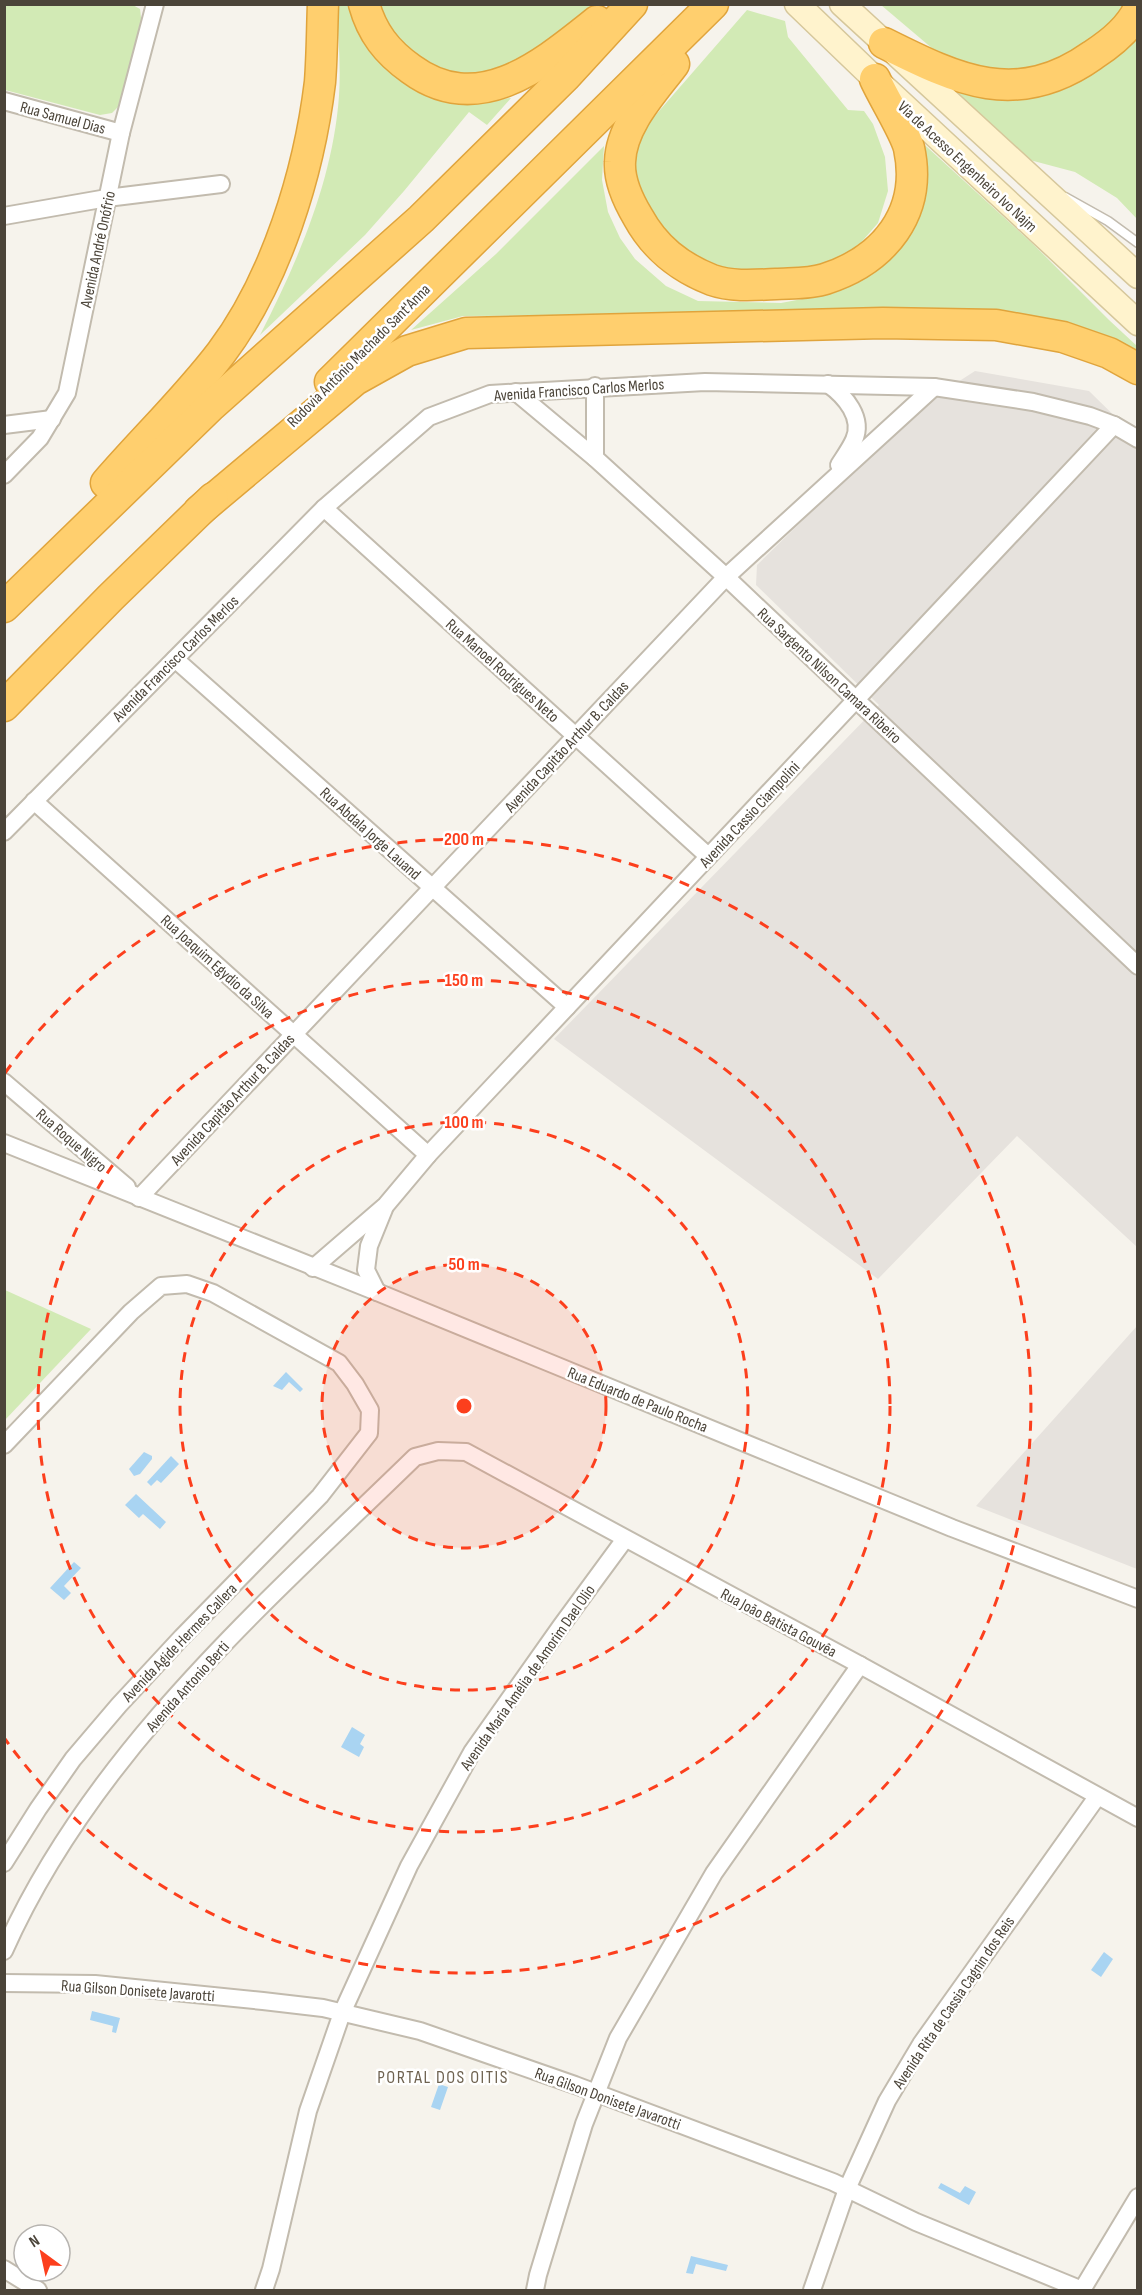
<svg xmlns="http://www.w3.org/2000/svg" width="1142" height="2295" viewBox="0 0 1142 2295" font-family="'Sofia Sans Condensed',sans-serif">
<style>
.industrial{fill:#e6e2dd}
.green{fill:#d2eab5}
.water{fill:#a9d4f2}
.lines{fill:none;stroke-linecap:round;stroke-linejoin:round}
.service-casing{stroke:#c2bbae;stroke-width:11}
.minor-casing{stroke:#c2bbae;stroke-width:20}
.secondary-casing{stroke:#d6c79b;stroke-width:27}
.motorway-casing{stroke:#e0a43c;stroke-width:33}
.service{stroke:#fff;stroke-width:8}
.minor{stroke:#fff;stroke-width:16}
.secondary{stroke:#fff3cd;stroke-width:24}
.motorway{stroke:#ffcf6e;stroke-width:30}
.ring{fill:none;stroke:#fc3f1d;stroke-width:3;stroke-dasharray:10 8}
.labels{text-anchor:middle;stroke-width:5;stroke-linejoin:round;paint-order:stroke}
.street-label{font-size:16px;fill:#4b4439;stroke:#fff}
.neighbourhood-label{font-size:18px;letter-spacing:1.5px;fill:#6e6250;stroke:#fff}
.centre{fill:#fc3f1d;stroke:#fff;stroke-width:3}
.ring-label{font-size:18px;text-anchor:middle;font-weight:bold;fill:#fc3f1d;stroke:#fff;stroke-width:5;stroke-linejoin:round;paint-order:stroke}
</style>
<rect width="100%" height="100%" fill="#f6f3ec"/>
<g class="industrial">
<path d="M975 371 1089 391 1137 438V1247L1017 1136 878 1279 554 1039 879 705 756 585 757 565 919 407Z"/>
<path d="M1137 1326V1569L976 1506Z"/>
</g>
<g class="green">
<path d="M131 4 140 9 142 26 122 103 112 113 100 115 5 90 4 5Z"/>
<path d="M337 5H351L363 36 389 72 454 104 511 98 487 125 469 112 404 191 365 235 260 335C298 261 333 180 339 96 341 66 338 35 337 5Z"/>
<path d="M373 5H593L532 62 460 82 397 49Z"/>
<path d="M881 5H1127L1104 34 1064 63 1026 75 986 72 940 55Z"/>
<path d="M747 10 785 21 788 37 848 110 864 111 873 124 885 157 888 191 878 223 851 254 813 272H710L663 238 632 173 633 141Z"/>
<path d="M1137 32V219L1117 198 1075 172 1026 159 947 85 992 98Z"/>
<path d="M904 126 1034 245 1109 320 1137 346 1138 361 1005 314 954 309 669 315 463 316 411 330 496 254 604 146 602 180 608 212 620 238 635 259 666 286 698 301 781 303 834 293 873 271 895 246Z"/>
<path d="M5 1290 91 1329 5 1420Z"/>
</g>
<g class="water">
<path d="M286 1372 303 1389 300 1392 289 1382 282 1390 273 1386Z"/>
<path d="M144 1452 152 1456V1459L140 1474 134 1476 129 1469Z"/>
<path d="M171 1456 179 1464 161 1483 157 1480 151 1486 147 1482Z"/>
<path d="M136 1494 166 1522 160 1529 143 1514 139 1518 125 1505Z"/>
<path d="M74 1562 81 1568 64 1586 71 1593 64 1600 50 1588Z"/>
<path d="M352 1727 365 1735 360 1744 364 1747 359 1757 341 1747Z"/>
<path d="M1104 1952 1113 1959 1101 1977 1091 1970Z"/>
<path d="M92 2011 120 2018 116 2033 112 2032 113 2026 90 2020Z"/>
<path d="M439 2084 448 2087 440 2110 431 2107Z"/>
<path d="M941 2183 960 2193 965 2186 976 2192 969 2205 938 2188Z"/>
<path d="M691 2256 728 2265 726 2271 696 2264 693 2274 686 2273Z"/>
</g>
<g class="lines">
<defs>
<path id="service" d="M1065 197 1108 221 1138 243"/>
<g id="minor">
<path d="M4 101 121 133"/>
<path d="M4 216 107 198 221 184"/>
<path d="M828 384C845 396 864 418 854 440 850 449 844 457 839 465"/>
<path d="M595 386V458"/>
<path d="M516 392 595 458 726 577 1138 966"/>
<path d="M4 425 52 419"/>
<path d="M4 475 40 438 67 393 121 133 155 4"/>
<path d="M324 508 708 856"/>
<path d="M175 659 567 1007"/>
<path d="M34 801 428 1155"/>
<path d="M4 832 324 508 429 417 490 394 705 382 934 387 1033 402 1090 416 1114 425 1138 439"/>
<path d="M4 1082 127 1187"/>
<path d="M4 1143 377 1292 952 1528 1138 1599"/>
<path d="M139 1198 726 577 934 387"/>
<path d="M313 1268 386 1205 428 1155 1114 425"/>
<path d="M377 1292 366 1270 369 1246 384 1209"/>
<path d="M4 1445 131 1312 161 1286 187 1284 213 1293 339 1363 355 1384 370 1410 369 1433 320 1496 182 1637 119 1705 73 1759 38 1809 4 1863"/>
<path d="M4 1951C92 1753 263 1605 415 1457L438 1451 466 1452 860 1665 1138 1818"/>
<path d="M4 1983 95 1984 263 2001 323 2008 420 2031 575 2085 833 2182 916 2222 1082 2290"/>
<path d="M4 2269 38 2290"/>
<path d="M264 2290 271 2269 308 2111 342 2013 409 1866 472 1752 561 1626 625 1539"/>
<path d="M535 2290 538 2275 584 2124 618 2038 714 1873 860 1665"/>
<path d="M812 2290 847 2189 887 2101 921 2044 1097 1797"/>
<path d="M1082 2290 1138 2197"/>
</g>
<g id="secondary">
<path d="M797 4 875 79 1138 323"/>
<path d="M842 4 1138 276"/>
</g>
<g id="motorway">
<path d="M364 4C372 33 387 52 411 69 479 119 543 64 597 21"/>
<path d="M884 43C958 80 1017 109 1093 55 1110 44 1129 29 1138 10"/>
<path d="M674 64C653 92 621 125 620 162 619 180 629 202 638 217 655 248 679 267 712 280 732 287 755 285 776 284 791 283 810 284 825 279 884 260 923 213 909 148 905 132 883 97 875 79"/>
<path d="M330 382 713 4"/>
<path d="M106 483C143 440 186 399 221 353 276 280 309 173 320 82 322 56 322 30 323 4"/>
<path d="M199 511 355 380 407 351 466 333 883 323 996 325 1063 337 1109 353 1138 369"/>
<path d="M4 607 211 406 421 219 565 77 632 4"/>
<path d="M4 706 111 597 213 498"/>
</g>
</defs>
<use href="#service" class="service-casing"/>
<use href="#minor" class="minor-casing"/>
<use href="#secondary" class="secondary-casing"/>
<use href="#motorway" class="motorway-casing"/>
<use href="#service" class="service"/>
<use href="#minor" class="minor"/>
<use href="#secondary" class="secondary"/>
<use href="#motorway" class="motorway"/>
</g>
<circle cx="464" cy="1406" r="142" fill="#fc3f1d" fill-opacity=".12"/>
<g class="ring">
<circle cx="464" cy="1406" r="142"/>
<circle cx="464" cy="1406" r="284"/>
<circle cx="464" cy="1406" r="426"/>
<path d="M5 1073A567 567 0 1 1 5 1739"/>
</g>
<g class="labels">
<g class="street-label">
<text transform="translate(63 117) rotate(15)" y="6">Rua Samuel Dias</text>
<text transform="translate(968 166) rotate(43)" y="6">Via de Acesso Engenheiro Ivo Najm</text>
<text transform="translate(97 249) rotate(-78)" y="6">Avenida André Onófrio</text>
<text transform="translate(358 355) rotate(-45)" y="6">Rodovia Antônio Machado Sant'Anna</text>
<text transform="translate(579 389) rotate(-4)" y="6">Avenida Francisco Carlos Merlos</text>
<text transform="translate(175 658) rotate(-45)" y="6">Avenida Francisco Carlos Merlos</text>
<text transform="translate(503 670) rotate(42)" y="6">Rua Manoel Rodrigues Neto</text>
<text transform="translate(830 675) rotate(43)" y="6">Rua Sargento Nilson Camara Ribeiro</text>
<text transform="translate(566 746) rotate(-47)" y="6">Avenida Capitão Arthur B. Caldas</text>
<text transform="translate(749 814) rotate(-47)" y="6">Avenida Cassio Ciampolini</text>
<text transform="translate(371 833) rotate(42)" y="6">Rua Abdala Jorge Lauand</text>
<text transform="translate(218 966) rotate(42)" y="6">Rua Joaquim Egydio da Silva</text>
<text transform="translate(232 1099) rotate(-47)" y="6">Avenida Capitão Arthur B. Caldas</text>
<text transform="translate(72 1140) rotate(41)" y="6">Rua Roque Nigro</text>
<text transform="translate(638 1399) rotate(22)" y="6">Rua Eduardo de Paulo Rocha</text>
<text transform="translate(779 1622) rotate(28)" y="6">Rua João Batista Gouvêa</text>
<text transform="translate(179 1642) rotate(-46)" y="6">Avenida Agide Hermes Callera</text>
<text transform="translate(527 1677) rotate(-55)" y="6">Avenida Maria Amélia de Amorim Dael Olio</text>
<text transform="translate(187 1686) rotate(-48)" y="6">Avenida Antonio Berti</text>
<text transform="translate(138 1990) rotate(4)" y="6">Rua Gilson Donisete Javarotti</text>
<text transform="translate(953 2002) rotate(-56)" y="6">Avenida Rita de Cassia Cagnin dos Reis</text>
<text transform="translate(608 2098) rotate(20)" y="6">Rua Gilson Donisete Javarotti</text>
</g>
<g class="neighbourhood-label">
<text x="443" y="2083">PORTAL DOS OITIS</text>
</g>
</g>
<circle cx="464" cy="1406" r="9" class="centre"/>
<g class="ring-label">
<text x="464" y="845">200 m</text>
<text x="464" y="986">150 m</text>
<text x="464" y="1128">100 m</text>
<text x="464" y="1270">50 m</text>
</g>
<rect width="1142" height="2295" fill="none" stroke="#4b4439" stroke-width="12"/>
<g transform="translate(42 2253) rotate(327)"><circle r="28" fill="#ffffff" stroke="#b7b4b0" stroke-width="1.5"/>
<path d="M0-4.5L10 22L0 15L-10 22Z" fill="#fc3f1d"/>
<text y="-9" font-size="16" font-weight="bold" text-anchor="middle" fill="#4b4439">N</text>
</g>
</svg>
